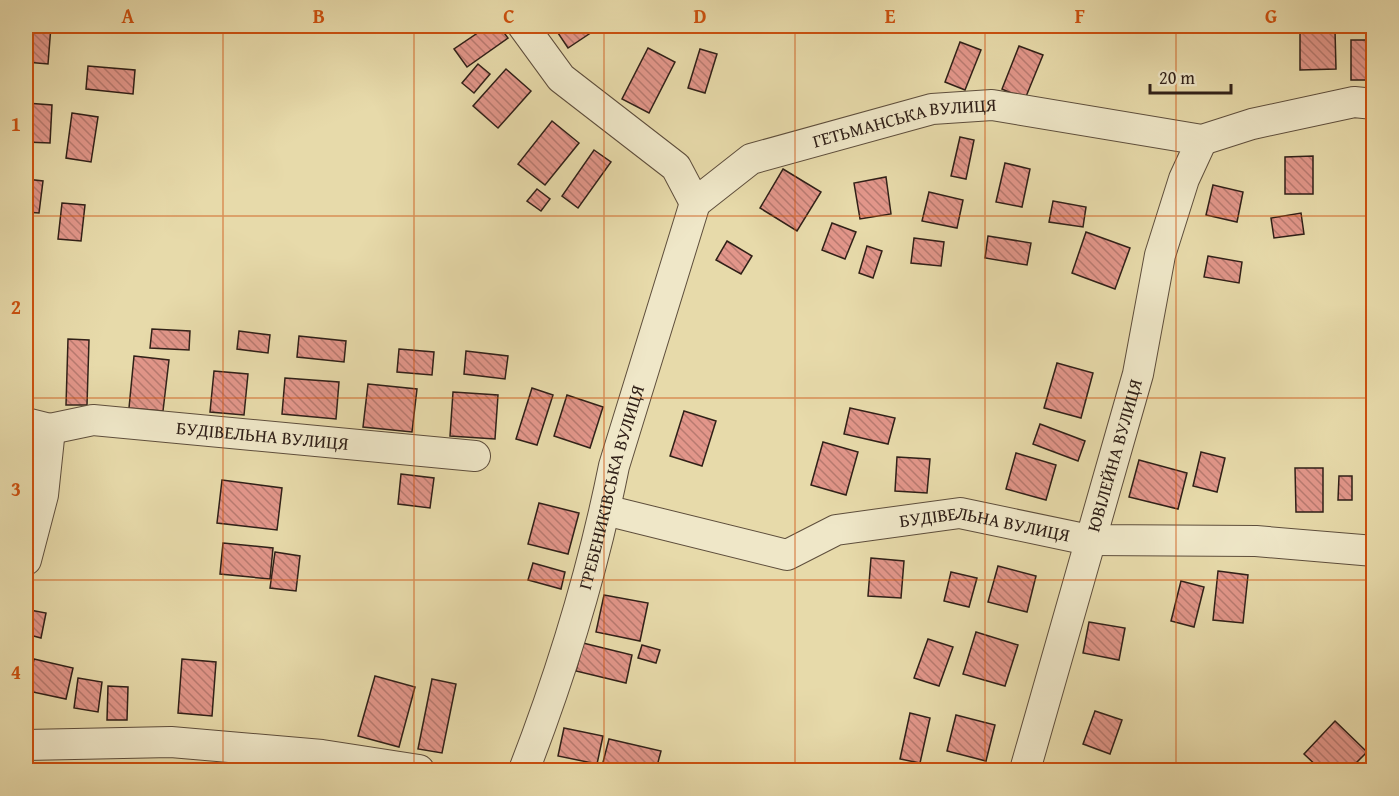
<svg xmlns="http://www.w3.org/2000/svg" width="1399" height="796" viewBox="0 0 1399 796" font-family="'Gentium Book Plus',serif">
<style>
.building{fill:url(#building-back-hatch);stroke:#302018;stroke-width:1.5}
.lines{fill:none;stroke-linecap:round;stroke-linejoin:round}
.street-casing{stroke:#5e4e3c;stroke-width:32}
.street{stroke:#efe7c8;stroke-width:30}
.grid{fill:none;stroke:#cc500e;stroke-width:1.5;stroke-opacity:0.55}
.labels{text-anchor:middle;stroke-width:6;stroke-linejoin:round;paint-order:stroke}
.street-label{font-size:18px;fill:#302018;stroke:#efe7c8}
.neatline{fill:none;stroke:#cc500e;stroke-width:2}
.grid-label{font-size:20px;text-anchor:middle;font-weight:bold;fill:#cc500e}
</style>
<defs>
<pattern id="building-back-hatch" width="6" height="6" patternUnits="userSpaceOnUse" patternTransform="scale(1.5)"><rect width="6" height="6" fill="#e2968a"/><path d="M-1 5l2 2M0 0l6 6M5-1l2 2" fill="none" stroke="#b87a70"/></pattern>
</defs>
<rect width="100%" height="100%" fill="#e7daaa"/>
<filter id="stains"><feTurbulence type="fractalNoise" baseFrequency=".00333" numOctaves="4"/><feColorMatrix values="0 0 0 0 .2 0 0 0 0 .09 0 0 0 0 .02 0 0 0 .5 -.17"/></filter>
<radialGradient id="worn" r=".72"><stop offset=".6" stop-color="#630" stop-opacity="0"/><stop offset="1" stop-color="#630" stop-opacity=".3"/></radialGradient>
<g class="building">
<path d="M26 26H51L48 64 26 62Z"/>
<path d="M488 26H499L508 38 467 67 454 49Z"/>
<path d="M564 26H601L568 48 556 30Z"/>
<path d="M1335 30 1336 69 1300 70V31Z"/>
<rect x="1351" y="40" width="23" height="40"/>
<path d="M960 42 981 50 965 90 945 82Z"/>
<path d="M1019 46 1043 55 1025 99 1002 89Z"/>
<path d="M648 48 675 62 649 113 622 99Z"/>
<path d="M700 49 717 54 705 93 688 88Z"/>
<path d="M478 64 490 74 474 93 462 83Z"/>
<path d="M88 66 135 70 133 94 86 89Z"/>
<path d="M506 69 531 91 498 128 473 106Z"/>
<path d="M26 103 52 105 50 143 26 142Z"/>
<path d="M72 113 98 117 91 162 66 158Z"/>
<path d="M552 121 579 143 545 185 518 164Z"/>
<path d="M960 137 974 140 966 179 951 176Z"/>
<path d="M594 150 611 162 578 208 562 196Z"/>
<path d="M1313 156V194H1285V157Z"/>
<path d="M1005 163 1030 169 1022 207 996 202Z"/>
<path d="M783 169 821 192 797 231 760 208Z"/>
<path d="M886 177 891 214 860 219 854 183Z"/>
<path d="M26 179 43 181 39 213 26 212Z"/>
<path d="M1213 185 1243 192 1237 222 1206 215Z"/>
<path d="M537 189 550 199 541 211 527 201Z"/>
<path d="M929 192 963 200 957 228 922 221Z"/>
<path d="M1053 201 1086 207 1083 227 1049 222Z"/>
<path d="M62 203 85 205 81 241 58 239Z"/>
<path d="M1301 213 1304 234 1274 238 1271 218Z"/>
<path d="M832 223 856 232 845 259 822 250Z"/>
<path d="M1086 232 1130 248 1115 289 1072 273Z"/>
<path d="M988 236 1031 243 1027 265 985 258Z"/>
<path d="M914 238 944 242 941 266 911 263Z"/>
<path d="M727 241 752 256 741 274 716 260Z"/>
<path d="M867 246 882 251 873 278 859 273Z"/>
<path d="M1208 256 1242 262 1239 283 1204 277Z"/>
<path d="M26 260 33 261 30 291H26Z"/>
<path d="M152 329 190 331 189 350 150 348Z"/>
<path d="M239 331 270 335 268 353 237 349Z"/>
<path d="M299 336 346 341 344 362 297 357Z"/>
<path d="M68 339 89 340 87 405H66Z"/>
<path d="M26 344H33L32 387H26Z"/>
<path d="M399 349 434 352 432 375 397 372Z"/>
<path d="M466 351 508 356 505 379 464 374Z"/>
<path d="M134 356 169 360 163 411 129 408Z"/>
<path d="M1057 363 1093 373 1081 418 1044 408Z"/>
<path d="M214 371 248 374 244 415 210 412Z"/>
<path d="M285 378 339 382 336 419 282 414Z"/>
<path d="M368 384 417 389 412 432 363 427Z"/>
<path d="M532 388 553 395 537 445 516 439Z"/>
<path d="M453 392 498 395 495 439 450 436Z"/>
<path d="M567 395 603 407 590 448 554 436Z"/>
<path d="M850 408 895 418 888 444 844 434Z"/>
<path d="M684 411 716 421 702 466 670 456Z"/>
<path d="M1040 424 1085 441 1078 461 1033 444Z"/>
<path d="M823 442 858 452 846 495 811 485Z"/>
<path d="M1201 452 1225 458 1217 492 1193 486Z"/>
<path d="M1016 453 1056 465 1046 500 1006 489Z"/>
<path d="M897 457 930 459 927 493 895 491Z"/>
<path d="M1139 460 1187 473 1178 509 1129 497Z"/>
<path d="M1295 468H1323V512H1296Z"/>
<rect x="1370" y="471" width="4" height="40"/>
<path d="M401 474 434 478 430 508 398 504Z"/>
<path d="M1339 476H1352V500H1338Z"/>
<path d="M222 480 282 488 277 530 217 523Z"/>
<path d="M539 503 579 513 568 554 528 544Z"/>
<path d="M223 543 273 548 270 579 220 574Z"/>
<path d="M275 552 300 556 296 591 270 588Z"/>
<path d="M871 558 904 561 901 598 868 596Z"/>
<path d="M533 563 565 572 561 589 528 580Z"/>
<path d="M998 566 1036 576 1027 612 988 602Z"/>
<path d="M1218 571 1248 575 1243 623 1213 620Z"/>
<path d="M951 572 977 578 969 607 944 601Z"/>
<path d="M1181 581 1204 587 1194 627 1171 621Z"/>
<path d="M604 595 648 603 640 641 596 632Z"/>
<path d="M30 610 46 613 41 638 26 634Z"/>
<path d="M1089 622 1125 628 1119 660 1083 653Z"/>
<path d="M976 632 1018 645 1005 686 963 674Z"/>
<path d="M928 639 953 647 939 686 914 678Z"/>
<path d="M583 643 632 655 626 683 576 671Z"/>
<path d="M642 645 660 650 656 663 638 658Z"/>
<path d="M34 659 73 668 66 699 28 691Z"/>
<path d="M182 659 216 662 212 716 178 713Z"/>
<path d="M375 676 415 687 399 747 358 736Z"/>
<path d="M78 678 102 682 98 712 74 708Z"/>
<path d="M432 679 456 684 442 753 418 749Z"/>
<path d="M108 686 128 687 127 720H107Z"/>
<path d="M1095 711 1122 720 1110 754 1083 744Z"/>
<path d="M910 713 930 718 920 763 900 759Z"/>
<path d="M956 715 995 725 986 761 947 751Z"/>
<path d="M1335 721 1367 752 1349 770H1321L1304 754Z"/>
<path d="M564 728 603 736 597 764 558 756Z"/>
<path d="M609 739 661 751 656 770H601Z"/>
</g>
<g class="lines">
<defs>
<g id="street">
<path id="s1" d="M523 26 561 78 676 167 695 203 751 159 932 109 992 105 1202 140 1252 124 1354 102 1374 104"/>
<path d="M26 423 50 429 43 495 26 560"/>
<path id="s2" d="M50 429 93 420 475 456"/>
<path id="s3" d="M605 510 787 555 836 530 960 513 1089 540 1256 541 1374 551"/>
<path d="M26 745 171 742 322 755 419 770"/>
<path id="s4" d="M524 770C562 672 593 570 614 466L695 203"/>
<path id="s5" d="M1025 770 1138 374 1160 255 1184 179 1202 140"/>
</g>
</defs>
<use href="#street" class="street-casing"/>
<use href="#street" class="street"/>
</g>
<path class="grid" d="M223 26V770M414 26V770M604 26V770M795 26V770M985 26V770M1176 26V770M26 216H1374M26 398H1374M26 580H1374"/>
<g class="labels">
<g class="street-label">
<text dy="6" stroke="none"><textPath href="#s1" startOffset="480">ГЕТЬМАНСЬКА ВУЛИЦЯ</textPath></text>
<text dy="6" stroke="none"><textPath href="#s2" startOffset="214">БУДІВЕЛЬНА ВУЛИЦЯ</textPath></text>
<text dy="6" stroke="none"><textPath href="#s5" startOffset="327">ЮВІЛЕЙНА ВУЛИЦЯ</textPath></text>
<text dy="6" stroke="none"><textPath href="#s4" startOffset="296">ГРЕБЕНИКІВСЬКА ВУЛИЦЯ</textPath></text>
<text dy="6" stroke="none"><textPath href="#s3" startOffset="393">БУДІВЕЛЬНА ВУЛИЦЯ</textPath></text>
</g>
</g>
<rect width="1399" height="796" fill="none" stroke="#e7daaa" stroke-width="66"/>
<path d="M1150 84v9h81v-9" fill="none" stroke="#302018" stroke-width="3"/>
<text x="1159" y="84" font-size="18" fill="#302018" stroke="#efe7c8" stroke-width="4.5" paint-order="stroke">20 m</text>
<rect x="33" y="33" width="1333" height="730" class="neatline"/>
<g class="grid-label">
<text x="128" y="23">A</text>
<text x="319" y="23">B</text>
<text x="509" y="23">C</text>
<text x="700" y="23">D</text>
<text x="890" y="23">E</text>
<text x="1080" y="23">F</text>
<text x="1271" y="23">G</text>
<text x="16" y="131">1</text>
<text x="16" y="314">2</text>
<text x="16" y="496">3</text>
<text x="16" y="679">4</text>
</g>
<rect width="100%" height="100%" filter="url(#stains)"/>
<rect width="100%" height="100%" fill="url(#worn)"/>
</svg>
